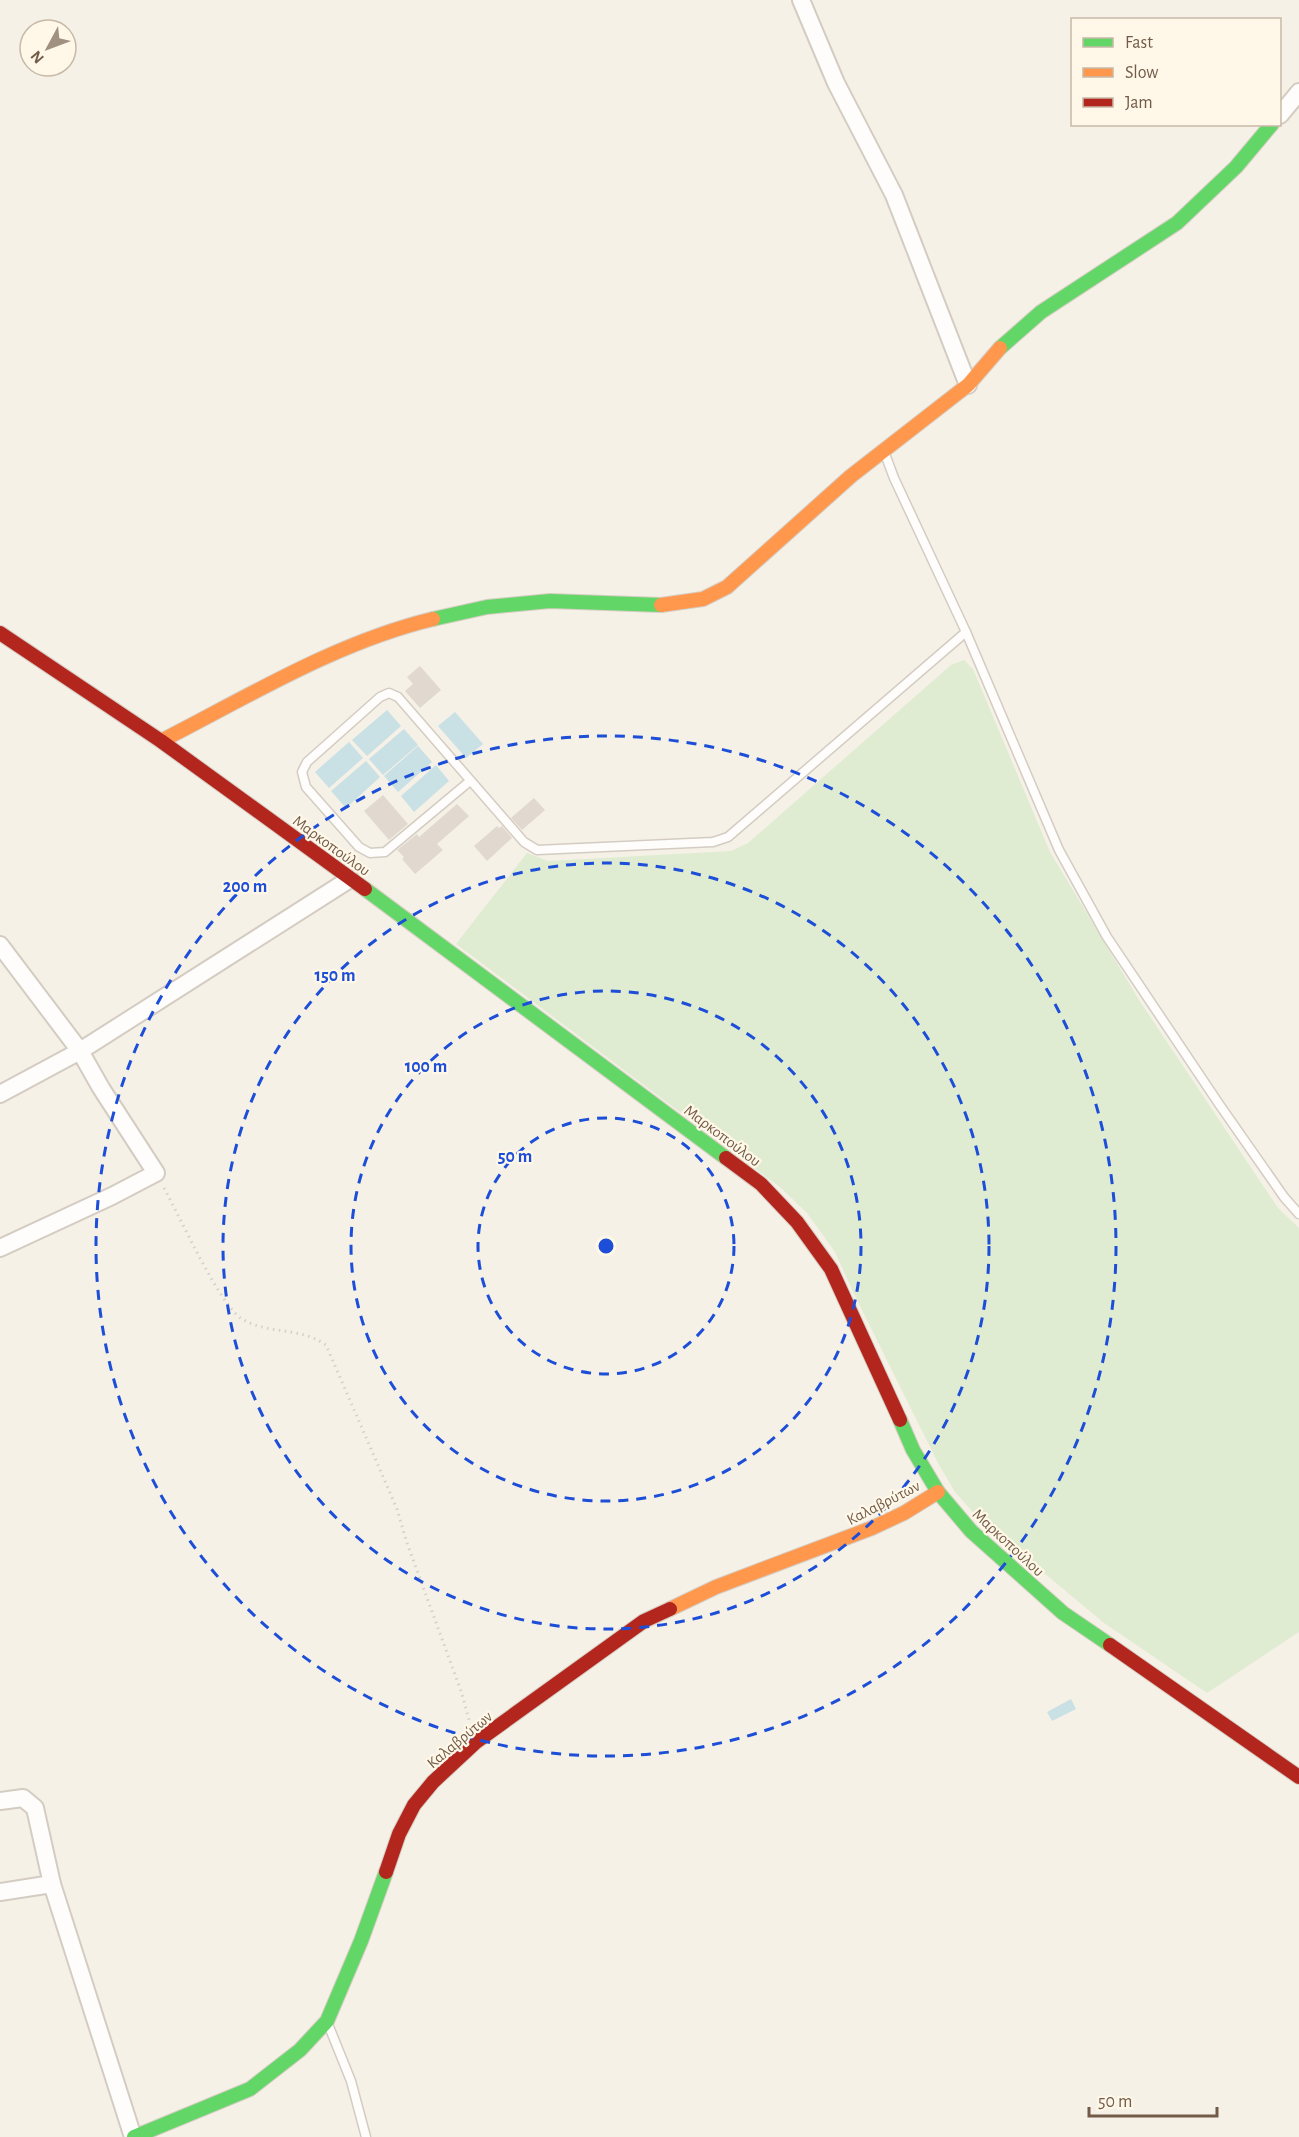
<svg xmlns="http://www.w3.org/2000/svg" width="1299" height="2137" viewBox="0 0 1299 2137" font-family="'Alegreya Sans',sans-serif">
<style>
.green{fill:#dfecd2}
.water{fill:#c9e0e5}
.building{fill:#e1d9cf}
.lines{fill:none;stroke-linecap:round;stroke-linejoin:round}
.lane-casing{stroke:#d4ccc2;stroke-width:11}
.street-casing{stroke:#d4ccc2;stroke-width:20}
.fast-casing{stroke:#d6cdc3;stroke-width:16}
.slow-casing{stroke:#d6cdc3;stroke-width:16}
.jam-casing{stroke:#d6cdc3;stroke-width:16}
.path{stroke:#d7d0c9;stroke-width:3;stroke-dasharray:1.5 4.5;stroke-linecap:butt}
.lane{stroke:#fefdfb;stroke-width:8}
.street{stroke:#fefdfb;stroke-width:16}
.fast{stroke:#63d668;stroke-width:14}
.slow{stroke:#ff974d;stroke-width:14}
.jam{stroke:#b3261e;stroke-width:14}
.ring{fill:none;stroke:#1d4ed8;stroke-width:3;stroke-dasharray:10 8}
.labels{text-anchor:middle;stroke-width:4.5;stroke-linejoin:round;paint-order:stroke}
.street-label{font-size:16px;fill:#725b49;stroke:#fff7e7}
.centre{fill:#1d4ed8;stroke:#fff7e7;stroke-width:3}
.ring-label{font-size:18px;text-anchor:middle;font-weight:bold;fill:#1d4ed8;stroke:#fff7e7;stroke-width:4.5;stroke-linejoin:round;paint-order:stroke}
</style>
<rect width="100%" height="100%" fill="#f5f1e7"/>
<path class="green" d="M964 660 973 669 1050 852 1139 1000 1278 1208 1299 1228V1632L1207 1693 1104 1623 979 1519 955 1492 938 1463 853 1292 835 1252 807 1213 781 1188 456 944 527 853 548 861 731 851 748 843 951 665Z"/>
<g class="water">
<path d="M387 710 401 726 367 756 352 740Z"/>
<path d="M455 712 483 744 466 758 438 726Z"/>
<path d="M404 729 418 745 383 775 369 759Z"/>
<path d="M349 742 363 758 329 788 315 772Z"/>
<path d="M418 746 432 762 398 792 384 776Z"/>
<path d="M366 761 380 777 346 808 331 791Z"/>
<path d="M436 765 449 781 414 812 401 796Z"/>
<path d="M1071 1699 1076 1709 1052 1721 1047 1712Z"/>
</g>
<g class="building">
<path d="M420 666 441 690 420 708 405 691 413 684 407 677Z"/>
<path d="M383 795 408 824 389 840 364 811Z"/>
<path d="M534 798 545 810 522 830 511 818Z"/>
<path d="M457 804 469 816 437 844 443 850 415 874 402 859 404 857 397 850 417 834 419 837Z"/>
<path d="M497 826 499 828 502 826 512 838 487 861 474 846Z"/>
</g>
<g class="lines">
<defs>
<g id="lane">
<path d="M885 454 894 478 966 632 1059 850 1107 937 1219 1104 1284 1197 1299 1214"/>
<path d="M470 781 385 852 370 853 359 847 306 787 302 772 307 762 380 697 389 693 398 697 524 842 537 850 713 842 728 837 966 632"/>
<path d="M328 2024 351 2081 366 2137"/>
</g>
<g id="street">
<path d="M801 0 836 83 894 195 968 385"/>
<path d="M1280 115 1299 92"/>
<path d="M0 945 80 1051 101 1088 156 1173 112 1196 0 1248"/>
<path d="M0 1094 80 1051 350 879"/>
<path d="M0 1801 23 1798 35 1808 52 1884 133 2137"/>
<path d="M0 1892 52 1884"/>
</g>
<g id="fast">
<path d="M1000 348 1041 312 1177 223 1236 167 1272 124"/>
<path d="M433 619 487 607 550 601 661 605"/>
<path d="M365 889 726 1158"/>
<path d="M900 1420 913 1450 938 1492 971 1531 1063 1613 1110 1645"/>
<path d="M134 2137 250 2089 300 2050 327 2021 361 1941 386 1872"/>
</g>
<g id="slow">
<path d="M661 605 703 599 727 587 851 476 968 385 1000 348"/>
<path d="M161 741C249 696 337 642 433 619"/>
<path d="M670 1609 716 1587 872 1528 904 1513 938 1492"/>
</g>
<g id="jam">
<path d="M0 633 161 741 365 889"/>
<path d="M726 1158 761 1184 797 1222 831 1269 900 1420"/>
<path d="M1110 1645 1299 1777"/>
<path d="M386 1872 399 1834 414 1805 433 1782 476 1742 644 1621 670 1609"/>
</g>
</defs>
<use href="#lane" class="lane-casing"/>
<use href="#street" class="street-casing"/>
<use href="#fast" class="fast-casing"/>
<use href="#slow" class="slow-casing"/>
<use href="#jam" class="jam-casing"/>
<path class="path" d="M164 1188C179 1215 220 1306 242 1319 269 1335 298 1326 326 1345L397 1509 407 1543 461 1691 470 1723"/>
<use href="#lane" class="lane"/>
<use href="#street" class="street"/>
<use href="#fast" class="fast"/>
<use href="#slow" class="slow"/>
<use href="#jam" class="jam"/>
</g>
<g class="ring">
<circle cx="606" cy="1246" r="128"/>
<circle cx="606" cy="1246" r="255"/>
<circle cx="606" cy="1246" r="383"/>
<circle cx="606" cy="1246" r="510"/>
</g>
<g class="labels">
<g class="street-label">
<text transform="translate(332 845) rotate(36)" y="6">Μαρκοπούλου</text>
<text transform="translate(723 1135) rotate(37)" y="6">Μαρκοπούλου</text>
<text transform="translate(883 1502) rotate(-27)" y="6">Καλαβρύτων</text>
<text transform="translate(1009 1542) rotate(43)" y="6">Μαρκοπούλου</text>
<text transform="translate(459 1739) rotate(-40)" y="6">Καλαβρύτων</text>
</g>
</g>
<circle cx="606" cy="1246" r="9" class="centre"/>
<g class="ring-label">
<text x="245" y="892">200 m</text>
<text x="335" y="981">150 m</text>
<text x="426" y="1072">100 m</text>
<text x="515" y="1162">50 m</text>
</g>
<rect x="1071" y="18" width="210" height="108" fill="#fff7e7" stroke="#c7b9a8" stroke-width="1.5"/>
<rect x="1083" y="38" width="30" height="9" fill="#63d668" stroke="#c7b9a8" stroke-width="1.5"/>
<text x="1125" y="48" font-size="18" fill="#725b49">Fast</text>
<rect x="1083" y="68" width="30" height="9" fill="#ff974d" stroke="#c7b9a8" stroke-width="1.5"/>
<text x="1125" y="78" font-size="18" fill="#725b49">Slow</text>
<rect x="1083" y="98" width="30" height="9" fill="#b3261e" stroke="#c7b9a8" stroke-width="1.5"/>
<text x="1125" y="108" font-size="18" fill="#725b49">Jam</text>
<g transform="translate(48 48) rotate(229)"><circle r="28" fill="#fff7e7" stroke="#c7b9a8" stroke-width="1.5"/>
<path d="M0-4.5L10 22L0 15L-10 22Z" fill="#a09080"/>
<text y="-9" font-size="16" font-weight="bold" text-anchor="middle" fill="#725b49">N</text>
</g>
<path d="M1089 2107v9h128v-9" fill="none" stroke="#725b49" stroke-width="3"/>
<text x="1098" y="2107" font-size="18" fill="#725b49" stroke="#fff7e7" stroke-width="4.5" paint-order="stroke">50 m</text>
</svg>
